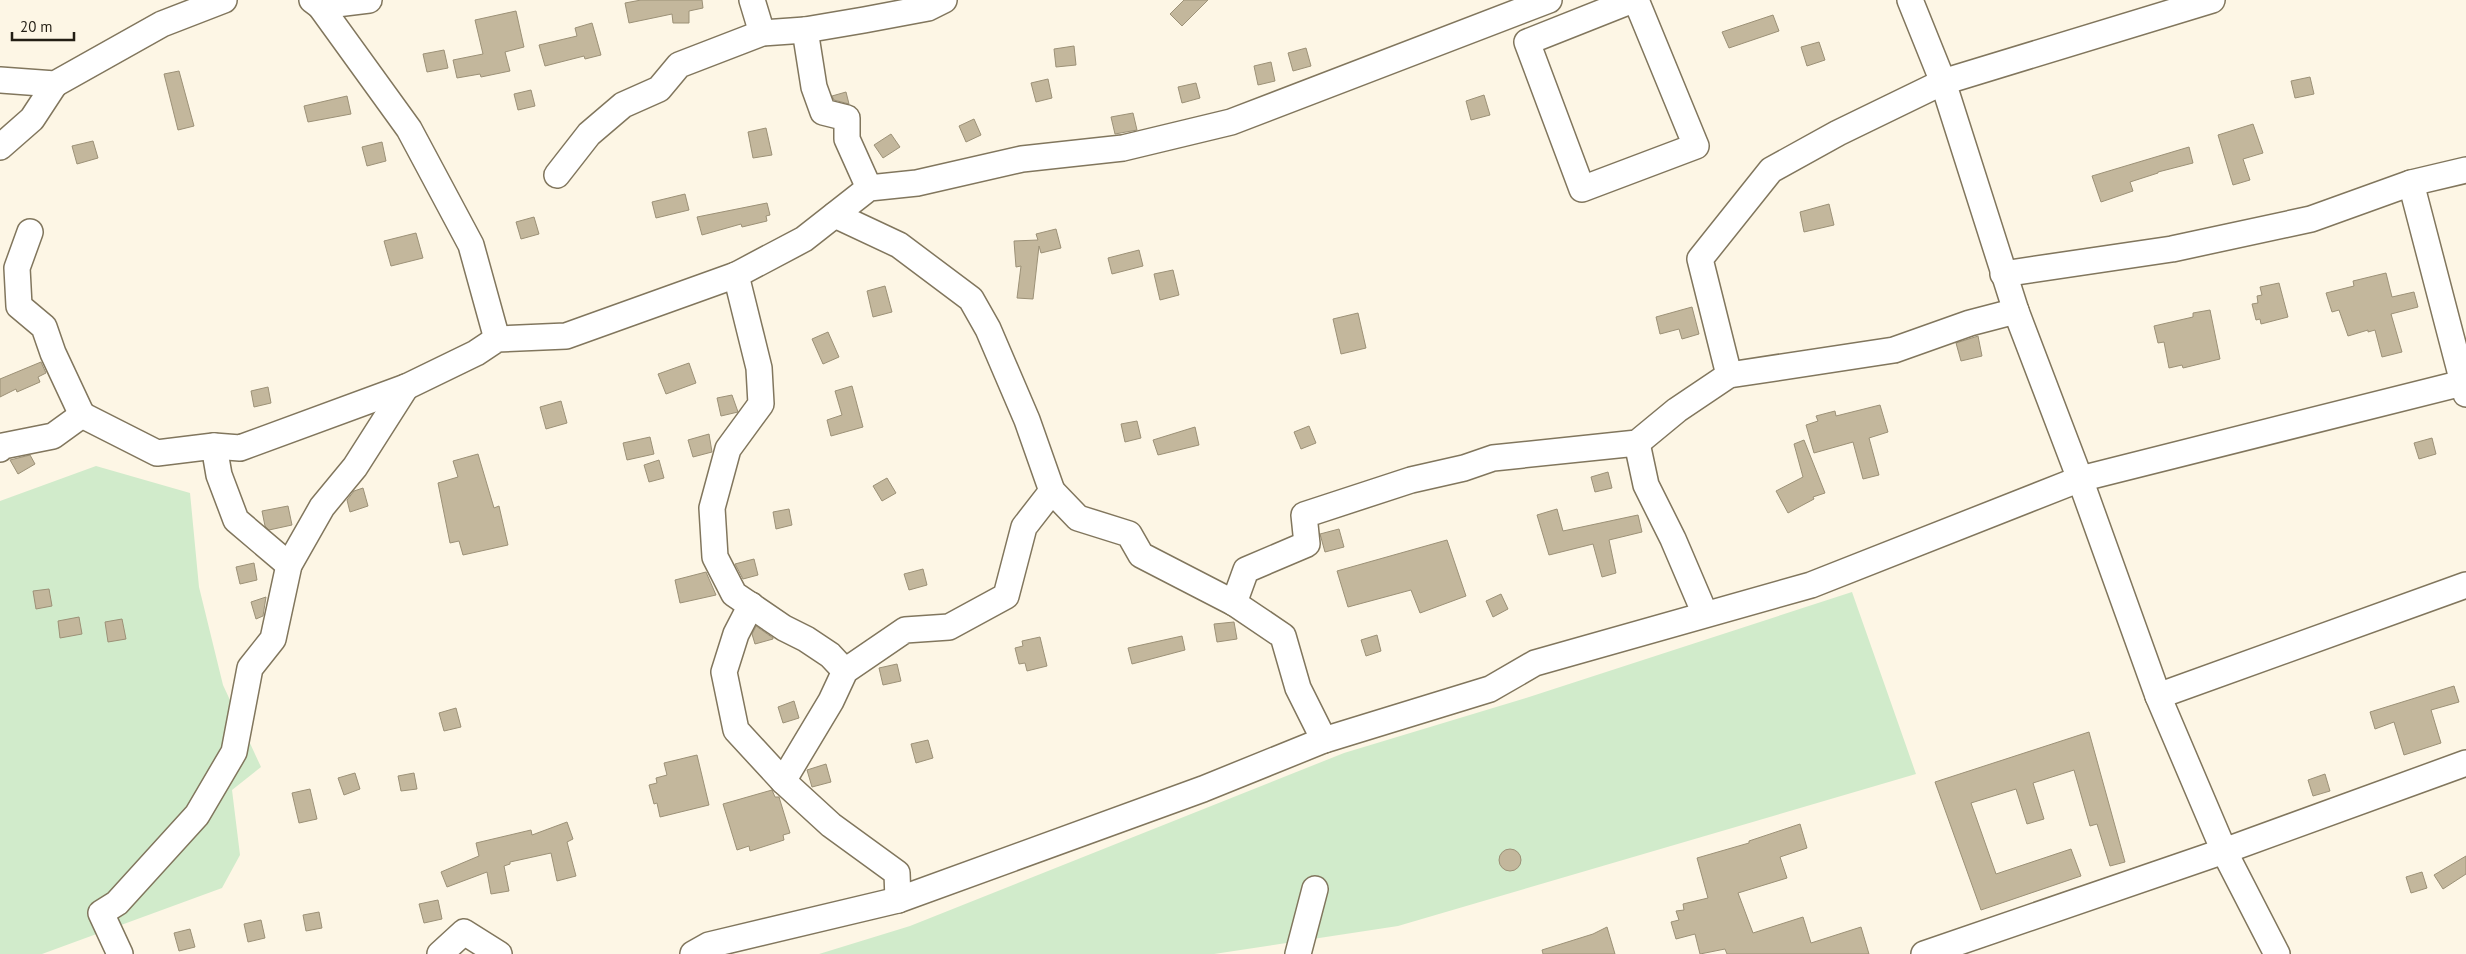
<svg xmlns="http://www.w3.org/2000/svg" width="2466" height="954" viewBox="0 0 2466 954" font-family="'PT Sans',sans-serif">
<style>
.green{fill:#d1ebcb}
.building{fill:#c3b79c;stroke:#9c9177}
.lines{fill:none;stroke-linecap:round;stroke-linejoin:round}
.street-casing{stroke:#81765d;stroke-width:28}
.street{stroke:#fff;stroke-width:25}
</style>
<rect width="100%" height="100%" fill="#fdf6e5"/>
<g class="green">
<path d="M96 466 190 493 199 587 223 685 261 767 232 790 240 855 222 888 42 954H0V501Z"/>
<path d="M1852 592 1916 774 1398 926 1214 954H819L910 926 1344 753 1526 698Z"/>
</g>
<g class="building">
<path d="M641 0H702L703 8 689 11V23H673L672 14 629 23 625 3Z"/>
<path d="M1184 0H1208L1182 26 1170 14Z"/>
<path d="M516 11 524 47 505 52 510 71 481 77 480 74 457 78 453 60 483 54 475 20Z"/>
<path d="M1773 15 1779 31 1729 48 1722 32Z"/>
<path d="M592 23 601 55 585 59 584 56 545 66 539 45 577 36 575 28Z"/>
<path d="M1819 42 1825 60 1807 66 1801 47Z"/>
<path d="M1074 46 1076 65 1056 67 1054 49Z"/>
<path d="M1306 48 1311 66 1293 71 1288 53Z"/>
<path d="M444 50 448 68 427 72 423 54Z"/>
<path d="M1271 62 1275 81 1258 85 1254 66Z"/>
<path d="M179 71 194 126 178 130 164 74Z"/>
<path d="M2310 77 2314 94 2295 98 2291 81Z"/>
<path d="M1048 79 1052 98 1036 102 1031 83Z"/>
<path d="M1196 83 1200 98 1182 103 1178 87Z"/>
<path d="M531 90 535 106 518 110 514 94Z"/>
<path d="M846 92 849 104 834 100 832 96Z"/>
<path d="M1484 95 1490 115 1471 120 1466 101Z"/>
<path d="M347 96 351 114 308 122 304 106Z"/>
<path d="M1133 113 1137 130 1115 134 1111 117Z"/>
<path d="M974 119 981 135 966 142 959 126Z"/>
<path d="M2253 124 2263 153 2243 159 2250 180 2233 185 2218 135Z"/>
<path d="M766 128 772 155 753 158 748 132Z"/>
<path d="M891 134 900 147 883 158 874 145Z"/>
<path d="M93 141 98 158 77 164 72 146Z"/>
<path d="M382 142 386 161 367 166 362 147Z"/>
<path d="M2189 147 2193 163 2158 172V173L2130 182 2133 191 2101 202 2092 176Z"/>
<path d="M685 194 689 210 656 218 652 202Z"/>
<path d="M767 203 770 215 766 216 767 221 742 227 741 224 702 235 697 217Z"/>
<path d="M1829 204 1834 225 1804 232 1800 212Z"/>
<path d="M534 217 539 234 521 239 516 222Z"/>
<path d="M1056 229 1061 248 1041 253 1039 246 1033 299 1017 298 1021 266 1016 267 1014 241 1038 240 1036 234Z"/>
<path d="M416 233 423 258 391 266 384 241Z"/>
<path d="M1139 250 1143 266 1112 274 1108 258Z"/>
<path d="M1173 270 1179 295 1160 300 1154 274Z"/>
<path d="M2386 273 2392 297 2414 292 2418 307 2391 314 2402 352 2382 357 2375 330 2368 332V330L2348 336 2339 310 2332 312 2326 293 2354 286 2353 281Z"/>
<path d="M2279 283 2288 317 2261 324 2260 319 2256 320 2252 304 2258 303 2257 296 2262 295 2260 287Z"/>
<path d="M885 286 892 312 873 317 867 291Z"/>
<path d="M1692 307 1699 334 1682 339 1679 329 1660 334 1656 317Z"/>
<path d="M2210 310 2220 359 2183 368 2182 365 2169 368 2164 342 2158 343 2154 326 2193 317V313Z"/>
<path d="M1358 313 1366 348 1341 354 1333 319Z"/>
<path d="M828 332 839 357 823 364 812 339Z"/>
<path d="M1978 336 1982 356 1961 361 1956 343Z"/>
<path d="M41 362 46 373 38 377 40 382 17 392 16 389 0 397V379Z"/>
<path d="M689 363 696 383 666 394 658 374Z"/>
<path d="M852 386 863 427 831 436 827 420 842 415 835 391Z"/>
<path d="M268 387 271 403 254 407 251 391Z"/>
<path d="M732 395 738 412 721 416 717 398Z"/>
<path d="M561 401 567 423 546 429 540 407Z"/>
<path d="M1880 405 1888 432 1869 438 1879 475 1863 479 1853 442 1814 453 1806 425 1818 421 1816 416 1835 411 1836 416Z"/>
<path d="M1137 421 1141 438 1125 442 1121 424Z"/>
<path d="M1309 426 1316 443 1301 449 1294 432Z"/>
<path d="M1195 427 1199 445 1158 455 1153 440Z"/>
<path d="M709 434 712 452 693 457 688 440Z"/>
<path d="M650 437 654 454 627 460 623 443Z"/>
<path d="M2432 438 2436 454 2419 459 2414 443Z"/>
<path d="M1804 440 1825 493 1813 497 1814 499 1788 513 1776 491 1803 477 1794 444Z"/>
<path d="M478 454 494 508 499 506 508 545 463 555 459 541 450 543 438 483 458 477 453 461Z"/>
<path d="M30 455 35 464 18 474 10 460Z"/>
<path d="M659 460 664 478 649 482 644 465Z"/>
<path d="M1608 472 1612 488 1595 492 1591 477Z"/>
<path d="M887 478 896 493 882 501 873 486Z"/>
<path d="M363 488 368 506 350 512 347 500 354 491Z"/>
<path d="M288 506 292 525 269 530 265 526 262 511Z"/>
<path d="M789 509 792 525 776 529 773 512Z"/>
<path d="M1557 509 1563 531 1638 515 1642 532 1609 540 1616 573 1602 577 1593 544 1549 555 1537 515Z"/>
<path d="M1339 529 1344 547 1325 552 1320 534Z"/>
<path d="M1447 540 1466 596 1420 613 1411 590 1348 607 1337 571Z"/>
<path d="M754 559 758 575 743 579 735 564Z"/>
<path d="M254 563 257 580 240 584 236 567Z"/>
<path d="M923 569 927 585 909 590 904 574Z"/>
<path d="M706 572 716 595 680 603 675 580Z"/>
<path d="M49 589 52 606 36 609 33 591Z"/>
<path d="M1501 594 1508 609 1493 617 1486 601Z"/>
<path d="M266 597 263 616 256 619 251 602Z"/>
<path d="M79 617 82 634 60 638 58 621Z"/>
<path d="M122 619 126 639 108 642 105 622Z"/>
<path d="M1234 622 1237 639 1217 642 1214 624Z"/>
<path d="M756 626 773 638V639L755 644 752 634Z"/>
<path d="M1377 635 1381 651 1366 656 1361 640Z"/>
<path d="M1182 636 1185 650 1132 664 1128 648Z"/>
<path d="M1040 637 1047 666 1027 671 1025 663 1019 664 1015 648 1023 646 1022 641Z"/>
<path d="M897 664 901 681 883 685 879 668Z"/>
<path d="M2454 686 2459 702 2431 710 2441 743 2404 755 2394 722 2375 729 2370 712Z"/>
<path d="M794 701 799 718 783 723 778 707Z"/>
<path d="M456 708 461 727 444 731 439 713Z"/>
<path d="M2089 732 2125 862 2110 866 2097 824 2090 826 2074 770 2033 783 2044 819 2027 824 2016 789 1971 803 1996 874 2071 849 2081 876 1981 910 1935 782Z"/>
<path d="M928 740 933 758 916 763 911 744Z"/>
<path d="M697 755 709 805 660 817 657 803 654 804 649 785 657 783 656 778 667 775 664 763Z"/>
<path d="M826 764 831 782 812 787 807 770Z"/>
<path d="M355 773 360 789 344 795 338 778Z"/>
<path d="M414 773 417 789 401 791 398 776Z"/>
<path d="M2325 774 2330 791 2313 796 2308 780Z"/>
<path d="M310 789 317 819 299 823 292 793Z"/>
<path d="M772 790 775 797H779L790 833 783 835 784 840 750 851 749 846 737 850 723 804Z"/>
<path d="M567 822 573 839 567 842 576 876 557 881 551 853 510 862V864L504 866 509 891 491 894 487 872 447 887 441 872 479 856 476 843 531 830 532 835Z"/>
<path d="M1800 824 1807 848 1780 857 1787 878 1738 893 1753 933 1803 917 1811 943 1861 927 1869 954H1727L1725 949 1700 954 1695 934 1676 939 1671 922 1679 920 1676 911 1684 910 1683 904 1708 898 1697 858 1749 843V841Z"/>
<circle cx="1510" cy="860" r="11"/>
<path d="M2466 856V874L2443 889 2434 875Z"/>
<path d="M2422 872 2427 888 2411 893 2406 877Z"/>
<path d="M438 900 442 919 424 923 419 904Z"/>
<path d="M319 912 322 928 306 931 303 915Z"/>
<path d="M261 920 265 938 248 942 244 924Z"/>
<path d="M1607 927 1615 954H1543L1542 950 1593 934Z"/>
<path d="M190 929 195 947 179 951 174 933Z"/>
</g>
<g class="lines">
<defs>
<g id="street">
<path d="M312 0 320 6 369 0"/>
<path d="M752 0 762 33"/>
<path d="M1633 0 1527 42 1582 189 1696 146 1636 0"/>
<path d="M1910 0 1943 82 2016 311 2080 479 2158 696 2224 851 2277 954"/>
<path d="M320 6 409 129 471 245 497 339"/>
<path d="M805 30 814 87 823 112 847 118V139L869 188"/>
<path d="M0 80 55 84 162 24 224 0"/>
<path d="M0 147 32 119 55 84"/>
<path d="M557 175 589 134 623 105 659 89 679 65 762 33 805 30 864 20 928 8 944 0"/>
<path d="M2411 183 2466 394"/>
<path d="M835 215 899 245 971 299 988 329 1027 420 1052 491 1024 527 1006 596 949 627 905 630 845 671 831 701 783 781 831 825 897 873 898 900"/>
<path d="M30 232 17 268 19 306 44 327 53 353 82 415"/>
<path d="M2003 274 2172 249 2311 219 2411 183 2466 170"/>
<path d="M736 275 759 368 761 404 728 449 712 508 715 557 734 594 784 628 806 639 830 655 845 671"/>
<path d="M1729 375 1700 259 1771 170 1838 133 1943 82 2212 0"/>
<path d="M1637 443 1646 485 1673 539 1705 614"/>
<path d="M214 446 219 475 236 520 289 565"/>
<path d="M0 449 3 446 53 436 82 415 157 453 214 446 240 448 406 387 476 353 497 339 566 336 736 275 804 239 869 188 917 183 1022 159 1123 148 1231 122 1549 0"/>
<path d="M1052 491 1078 518 1129 534 1141 555 1234 603 1283 636 1298 688 1324 740"/>
<path d="M1234 603 1246 570 1307 544 1304 515 1411 480 1464 468 1493 458 1637 443 1677 410 1729 375 1894 350 1970 323 2016 311"/>
<path d="M751 605 736 634 724 672 736 730 783 781"/>
<path d="M2158 696 2466 585"/>
<path d="M120 954 101 913 117 903 197 815 234 752 250 668 273 639 289 565 322 507 355 467 406 387"/>
<path d="M440 954 464 932 499 954"/>
<path d="M693 954 709 945 898 900 1203 789 1324 740 1490 689 1535 663 1811 585 2080 479 2466 382"/>
<path d="M1298 954 1315 889"/>
<path d="M1924 954 2224 851 2466 763"/>
</g>
</defs>
<use href="#street" class="street-casing"/>
<use href="#street" class="street"/>
</g>
<path d="M12 32v8h62v-8" fill="none" stroke="#231e14" stroke-width="2.5"/>
<text x="20" y="32" font-size="15" fill="#231e14" stroke="#fdf6e5" stroke-width="4" paint-order="stroke">20 m</text>
</svg>
